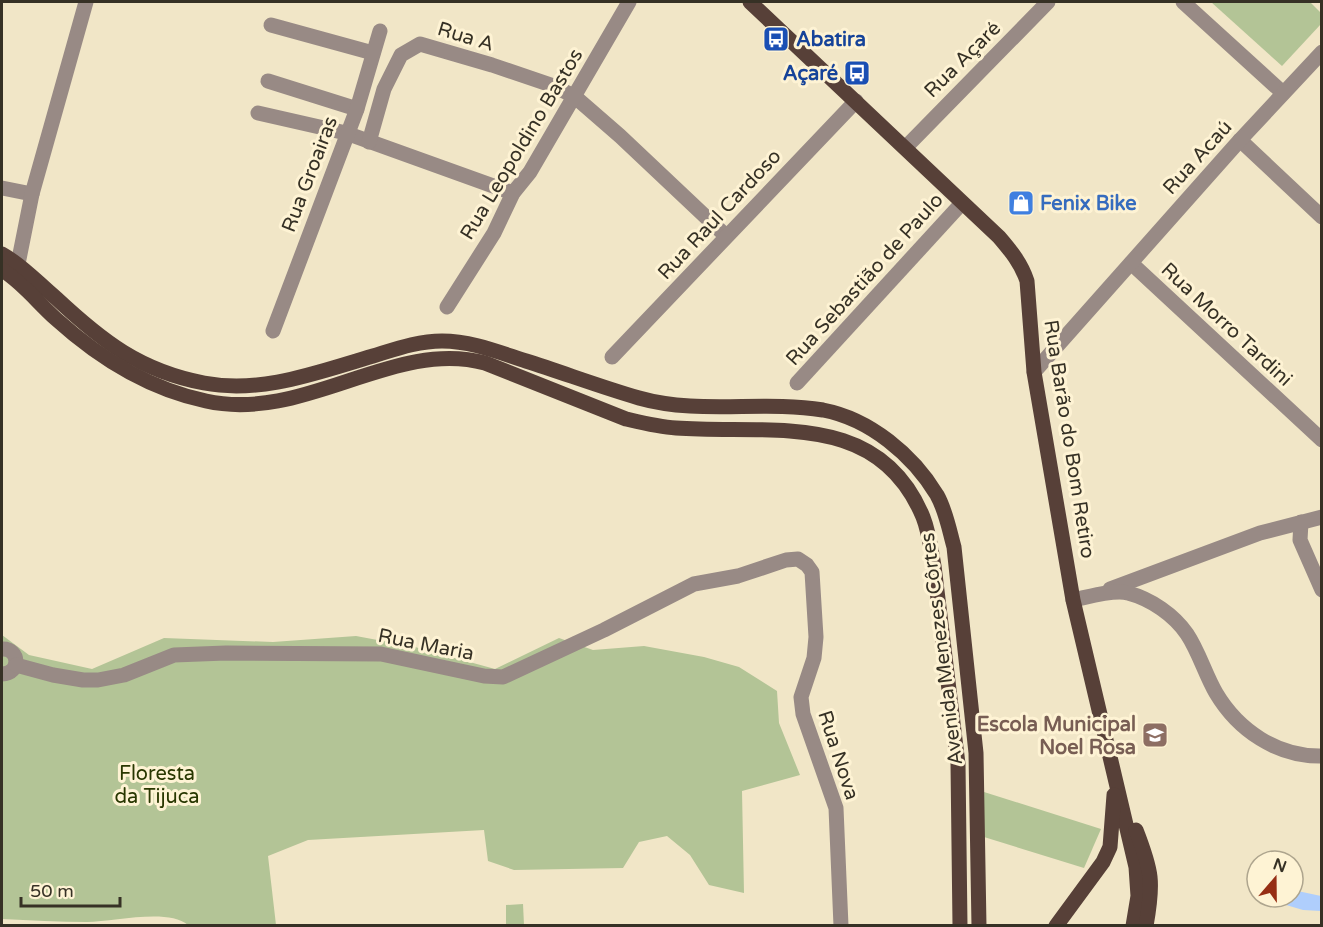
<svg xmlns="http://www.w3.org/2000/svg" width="1323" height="927" viewBox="0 0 1323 927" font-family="'Varela Round',sans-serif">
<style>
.green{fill:#b3c496}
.water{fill:#afcefc}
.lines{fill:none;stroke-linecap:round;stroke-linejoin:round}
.minor{stroke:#988a85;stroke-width:15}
.major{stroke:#574038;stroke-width:15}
.labels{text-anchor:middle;stroke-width:6;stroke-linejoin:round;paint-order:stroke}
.street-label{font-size:20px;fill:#363125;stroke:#fef3d4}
.transit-label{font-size:20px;font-weight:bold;fill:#164399;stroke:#fef3d4;text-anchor:start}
.shop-label{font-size:20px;font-weight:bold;fill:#366cbe;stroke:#fef3d4;text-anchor:start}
.education-label{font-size:20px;font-weight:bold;fill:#785e54;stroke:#fef3d4;text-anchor:end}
.park-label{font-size:20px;fill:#283700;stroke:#fef3d4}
</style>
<rect width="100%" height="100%" fill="#f1e6c7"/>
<g class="green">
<path d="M1211 2H1310L1321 13V24L1282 66Z"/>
<path d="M2 635 29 655 92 669 164 638 273 642 356 636 415 647 495 669 559 638 593 650 644 646 704 657 739 667 777 691 779 723 800 775 742 791 744 893 709 885 690 855 667 836 639 842 623 868 514 870 488 861 484 830 308 840 268 856 276 925H188C168 908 113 922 87 922 59 922 30 920 2 919Z"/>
<path d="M984 792 1101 829 1084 868 984 837Z"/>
<path d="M523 904 524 925H506V905Z"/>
</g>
<path class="water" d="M1293 890 1321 896V911L1303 910 1259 897H1293Z"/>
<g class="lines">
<g class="minor">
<path d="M1183 2 1283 93"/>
<path d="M271 25 373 53"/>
<path d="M268 81 357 109"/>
<path d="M258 113 346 133 513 193"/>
<path d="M1240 140 1322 217"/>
<path d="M369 142 384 89 401 55 420 44 492 65 551 85 574 96 620 136 726 236"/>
<path d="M906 147 1048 2"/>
<path d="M2 188 32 194"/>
<path d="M1131 263 1322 440"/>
<path d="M18 264 32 194 86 2"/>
<path d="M447 307 494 233 513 193 530 172 629 2"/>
<path d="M273 331 357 109 380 31"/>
<path d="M612 357 856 101"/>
<path d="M1034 372 1240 140 1322 52"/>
<path d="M797 383 962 203"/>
<path d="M1301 522 1300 540 1322 590"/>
<path d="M1110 589 1260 533 1322 517"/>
<path d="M1073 600C1088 597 1114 589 1128 593 1151 599 1174 615 1187 634 1199 652 1205 674 1216 693 1238 730 1277 757 1322 756"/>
<path d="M2 649C20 648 21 674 2 674"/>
<path d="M16 665 53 675 83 680H98L124 675 174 655 226 653 381 654 484 676 503 677 604 630 694 584 738 576 786 560 798 559 807 565 812 572 816 637 814 658 801 697 803 714 836 808 841 926"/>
</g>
<g class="major">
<path d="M750 2 999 237C1011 251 1021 263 1027 281L1034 372 1073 600 1136 867 1138 896 1133 926"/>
<path d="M2 254C22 265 38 283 56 298 102 341 140 371 204 383 262 394 318 372 373 356 396 349 418 341 442 341 471 341 498 352 526 361 564 373 601 387 639 398 699 415 762 400 823 410 870 419 913 455 937 495 946 511 949 529 954 547L976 753 979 926"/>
<path d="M2 270C22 282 38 303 56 319 98 357 149 389 206 401 304 423 394 338 485 363L626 419C643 423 659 427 676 428 768 435 878 408 923 517 929 532 931 549 934 566L958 764 960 926"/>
<path d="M1136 830C1152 871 1154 882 1146 926"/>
<path d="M1056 926 1103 862 1110 847 1114 795"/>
</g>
</g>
<defs>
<symbol id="bus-square" viewBox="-11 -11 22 22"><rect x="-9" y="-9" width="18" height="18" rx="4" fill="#1a4fb4" stroke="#fef3d4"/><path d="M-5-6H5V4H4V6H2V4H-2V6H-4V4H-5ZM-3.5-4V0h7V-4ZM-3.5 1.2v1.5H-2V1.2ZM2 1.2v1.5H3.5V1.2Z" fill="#fff"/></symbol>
<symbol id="shop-square" viewBox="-11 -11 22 22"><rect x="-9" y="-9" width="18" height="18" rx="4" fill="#3f7fe0" stroke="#fef3d4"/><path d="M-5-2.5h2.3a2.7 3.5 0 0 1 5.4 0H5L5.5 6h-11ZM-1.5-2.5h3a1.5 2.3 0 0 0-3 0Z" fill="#fff"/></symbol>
<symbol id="school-square" viewBox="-11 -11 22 22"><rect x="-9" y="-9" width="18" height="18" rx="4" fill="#8d6e63" stroke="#fef3d4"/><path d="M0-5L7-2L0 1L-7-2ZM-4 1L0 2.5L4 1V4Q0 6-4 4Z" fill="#fff"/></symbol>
</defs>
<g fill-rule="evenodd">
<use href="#bus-square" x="761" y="24" width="30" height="30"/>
<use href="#bus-square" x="842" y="58" width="30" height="30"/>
<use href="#shop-square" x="1006" y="188" width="30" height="30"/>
<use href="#school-square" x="1140" y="720" width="30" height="30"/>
</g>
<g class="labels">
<g class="street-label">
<text transform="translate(466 36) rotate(17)" y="7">Rua A</text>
<text transform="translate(962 59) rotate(-45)" y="7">Rua Açaré</text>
<text transform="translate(521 144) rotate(-59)" y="7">Rua Leopoldino Bastos</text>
<text transform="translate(1197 157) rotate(-48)" y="7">Rua Acaú</text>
<text transform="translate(309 174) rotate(-69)" y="7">Rua Groairas</text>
<text transform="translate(719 214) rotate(-47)" y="7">Rua Raul Cardoso</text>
<text transform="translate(864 279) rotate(-48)" y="7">Rua Sebastião de Paulo</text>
<text transform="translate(1227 324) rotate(43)" y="7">Rua Morro Tardini</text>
<text transform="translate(1070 439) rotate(81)" y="7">Rua Barão do Bom Retiro</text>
<text transform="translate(426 644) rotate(11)" y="7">Rua Maria</text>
<text transform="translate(941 649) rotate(-97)" y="7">Avenida Menezes Côrtes</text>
<text transform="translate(839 755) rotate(72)" y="7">Rua Nova</text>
</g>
<g class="transit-label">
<text x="796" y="46">Abatira</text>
<text x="838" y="80" text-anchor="end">Açaré</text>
</g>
<g class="shop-label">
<text x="1040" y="210">Fenix Bike</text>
</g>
<g class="education-label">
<text x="1136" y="731">Escola Municipal<tspan x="1136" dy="23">Noel Rosa</tspan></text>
</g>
<g class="park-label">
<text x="157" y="780">Floresta<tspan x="157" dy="23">da Tijuca</tspan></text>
</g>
</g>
<rect width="1323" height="927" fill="none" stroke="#363125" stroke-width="6"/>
<g transform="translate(1275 879) rotate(20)"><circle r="28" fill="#fef3d4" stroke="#aea58e" stroke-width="1.5"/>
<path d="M0-4.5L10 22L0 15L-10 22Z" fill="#962e14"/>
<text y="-9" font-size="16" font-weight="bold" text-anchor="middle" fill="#363125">N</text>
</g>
<path d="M21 897v9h99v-9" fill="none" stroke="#363125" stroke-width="3"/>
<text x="30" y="897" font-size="18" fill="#363125" stroke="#fef3d4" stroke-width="4.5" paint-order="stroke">50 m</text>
</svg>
